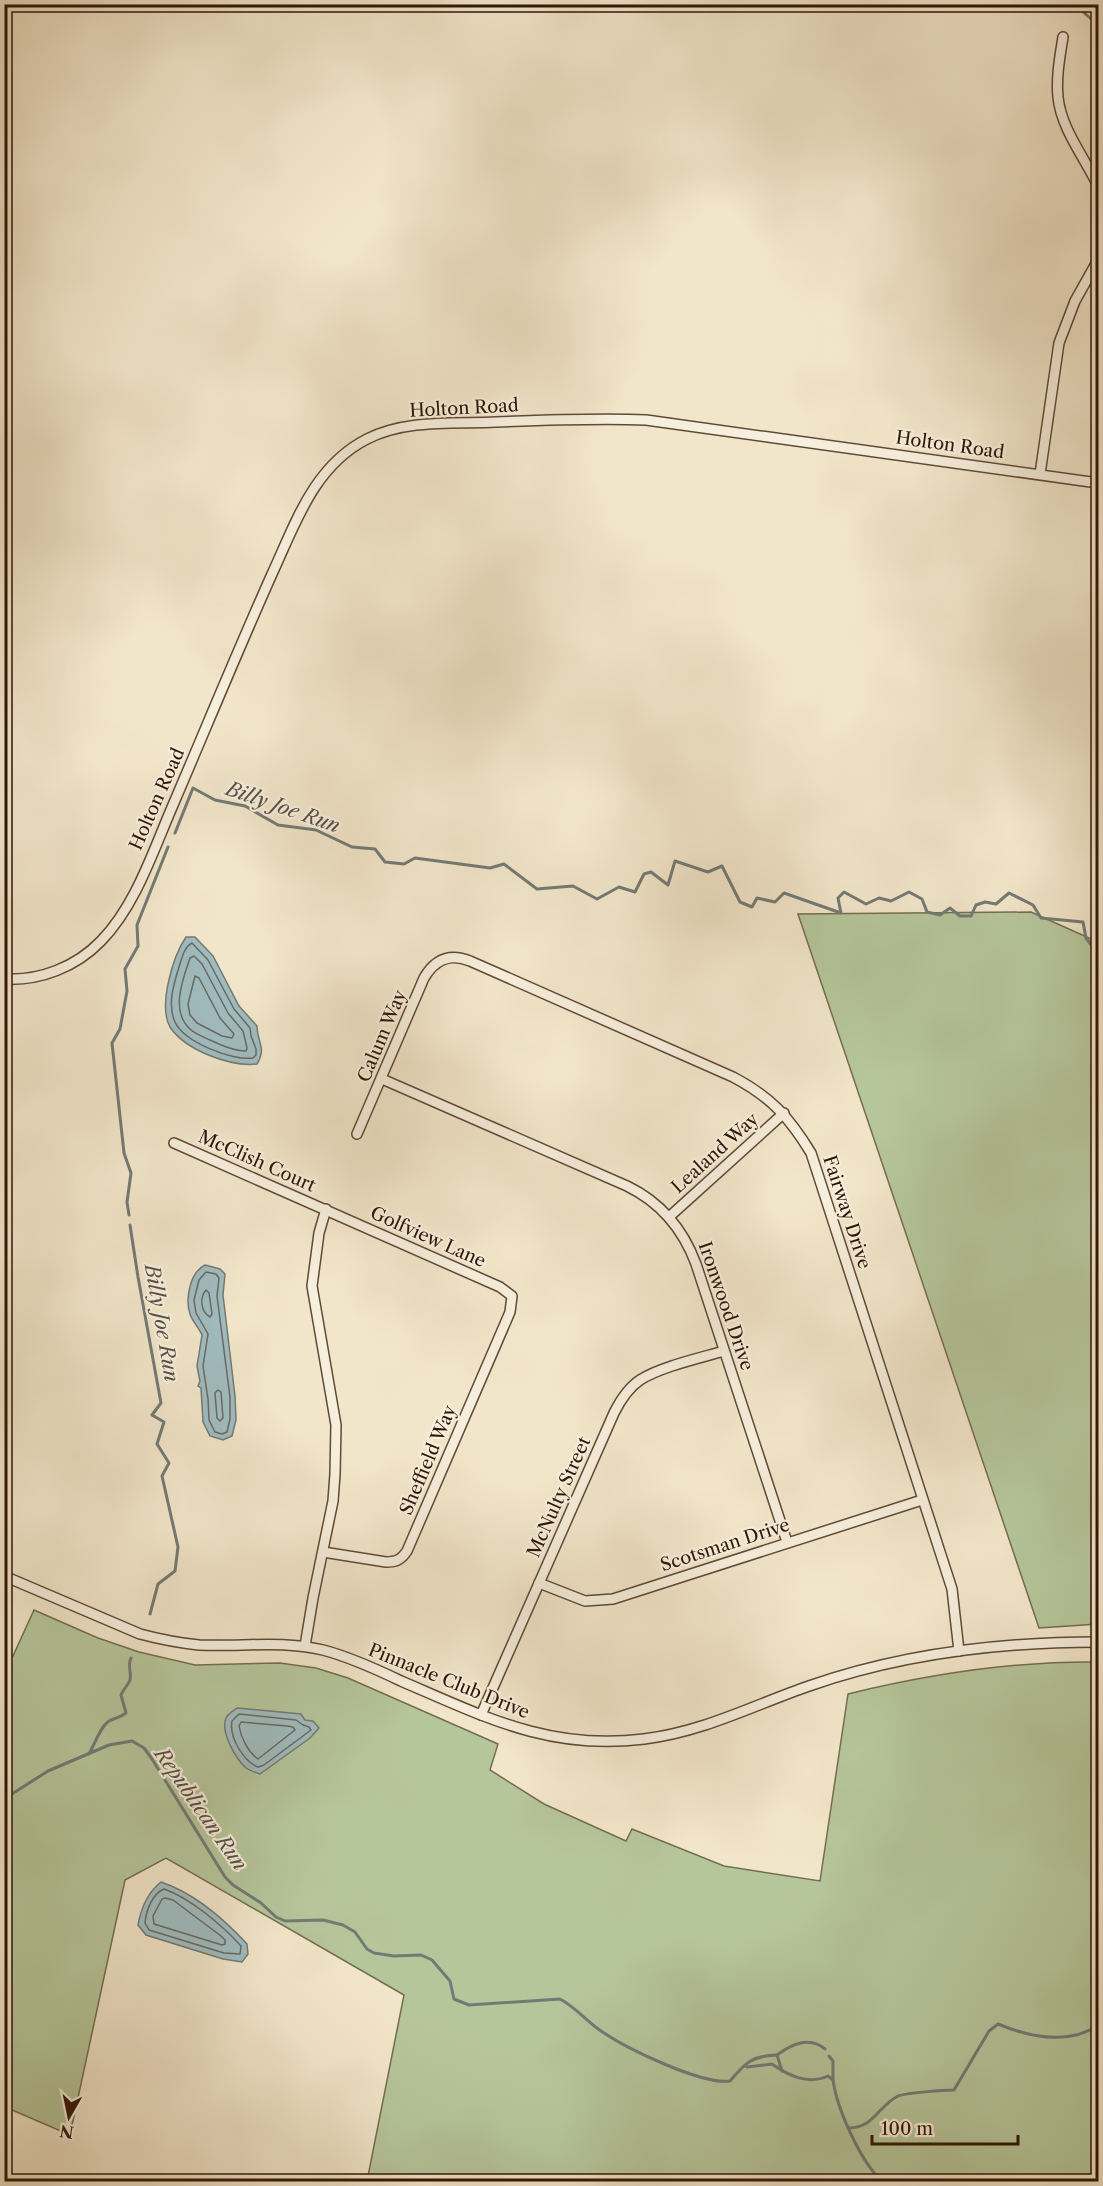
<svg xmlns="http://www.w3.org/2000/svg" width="1103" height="2186" viewBox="0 0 1103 2186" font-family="'Libre Caslon Text',serif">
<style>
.green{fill:#b6c69b;stroke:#736e50;stroke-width:1.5}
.water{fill:#a0bdc1;stroke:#737a76;stroke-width:1.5}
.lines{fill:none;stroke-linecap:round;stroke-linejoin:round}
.shore{stroke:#686964;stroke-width:1.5}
.stream{stroke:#737a76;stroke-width:3}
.minor-casing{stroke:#604937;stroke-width:12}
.minor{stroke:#f7efdd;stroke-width:9}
.labels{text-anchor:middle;stroke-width:4.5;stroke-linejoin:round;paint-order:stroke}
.street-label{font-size:18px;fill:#301506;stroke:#f7efdd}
.water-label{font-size:20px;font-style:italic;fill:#575047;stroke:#f7efdd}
</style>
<rect width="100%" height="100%" fill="#f2e6ca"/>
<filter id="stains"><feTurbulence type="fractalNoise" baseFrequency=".00333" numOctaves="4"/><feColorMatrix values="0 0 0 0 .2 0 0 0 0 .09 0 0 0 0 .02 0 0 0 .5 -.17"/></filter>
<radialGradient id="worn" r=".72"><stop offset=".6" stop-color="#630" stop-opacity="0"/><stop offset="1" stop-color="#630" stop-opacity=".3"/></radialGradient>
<g class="green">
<path d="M1031 912 1098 942V1624L1039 1628 798 914Z"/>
<path d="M34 1610 98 1638 139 1652 195 1665 280 1663 316 1668 348 1678 498 1744 490 1770 544 1804 626 1841 632 1829 724 1866 820 1881 848 1694C930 1674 1013 1661 1098 1662V2181H367L404 1995 166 1858 125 1880 70 2135 5 2107V1656H13Z"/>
</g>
<g class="water">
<path d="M186 937H195L213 956 239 1006 257 1026C257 1042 267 1048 257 1064 230 1067 185 1050 170 1027 158 1006 173 956 186 937Z"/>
<path d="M205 1265 220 1269 225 1274 223 1295 235 1396 236 1420 232 1436 223 1440 210 1436 203 1422 201 1388 198 1386 200 1381 197 1366 202 1335C199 1328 192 1321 190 1314 185 1299 190 1272 205 1265Z"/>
<path d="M237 1708 301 1714 305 1720 313 1721 319 1728 310 1738 260 1774C255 1772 250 1771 246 1768 236 1759 220 1732 226 1718 228 1714 233 1711 237 1708Z"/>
<path d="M161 1882C194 1893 224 1919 247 1944L248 1954 242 1962 223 1959 146 1935 138 1925C141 1908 147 1893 161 1882Z"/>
</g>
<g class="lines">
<g class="shore">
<path d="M192 943 208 960 234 1009 250 1028 251 1036 256 1049V1055L253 1058C232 1061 184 1042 175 1022 167 1005 174 983 179 967 182 958 184 947 192 943Z"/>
<path d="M194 956 202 964 228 1013 243 1031 247 1048 246 1051C234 1051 221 1045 210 1040 204 1037 195 1034 190 1029 170 1011 183 979 190 958Z"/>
<path d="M195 976 199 978 220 1018 234 1034 232 1038 222 1036 197 1023 190 1015 188 1004Z"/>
<path d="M206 1272 216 1274 219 1278 217 1296 230 1397V1419L227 1432 222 1434 215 1432 209 1420 208 1399 203 1366 208 1334 196 1313 194 1300 199 1280Z"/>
<path d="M206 1290 209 1293 212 1314 210 1317C201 1312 199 1298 206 1290Z"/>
<path d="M218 1390 221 1392 223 1418 220 1421 217 1418 215 1393Z"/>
<path d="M239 1714 296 1720 303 1725 309 1727 311 1730 264 1765 258 1767C243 1761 229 1737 232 1721Z"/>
<path d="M241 1722 287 1726 293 1727 295 1730 258 1759C248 1752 241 1738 239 1726Z"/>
<path d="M164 1889C190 1898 222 1925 241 1946L240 1954 224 1953 149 1930 145 1923C146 1911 152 1894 164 1889Z"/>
<path d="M165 1898 173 1900 221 1936 225 1940V1944L222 1945 154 1924 153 1916 162 1899Z"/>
</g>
<g class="stream">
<path d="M1057 4 1062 8 1081 10 1098 25"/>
<path d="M175 833 193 788 215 800 245 806 278 825 316 830 352 847 375 849 385 862 404 864 415 858 490 868 504 864 537 889 573 886 597 899 619 887 635 892 644 874 651 872 668 885 675 861 708 872 722 866 740 902 752 907 757 898 775 902 784 893 841 913 838 898 844 892 866 904 879 898 891 901 909 892 922 899 927 912 940 915 950 908 960 916H971L976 905 985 902 996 904 1009 893 1033 905 1041 918 1083 922 1086 938 1098 954"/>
<path d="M129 1215 127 1202 131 1173 124 1153 112 1043 120 1029 127 991 125 969 138 946 137 925 168 847"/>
<path d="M130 1225 138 1277 161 1403 152 1415 164 1422 157 1444 169 1463 162 1476 178 1547 175 1571 158 1584 150 1614"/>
<path d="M89 1754C95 1744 100 1727 109 1721 115 1718 121 1717 126 1713L121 1695C123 1690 128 1685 130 1680 132 1672 127 1666 131 1658"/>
<path d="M4 1799 48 1771 109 1745 132 1741 144 1748 152 1759 225 1877 233 1885 261 1903 276 1917 285 1921 323 1920 343 1925 355 1932 367 1949 374 1953 394 1956 421 1955 432 1960 450 1981 454 1999 469 2005 560 1999C577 2008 588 2023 604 2033 628 2049 702 2085 730 2081 746 2062 752 2056 777 2055L782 2071"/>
<path d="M777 2055C792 2044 809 2036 825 2049"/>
<path d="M829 2056 833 2061V2080"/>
<path d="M747 2067 772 2064C789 2076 808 2085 828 2076L833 2080C837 2109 861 2163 883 2182"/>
<path d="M849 2128C875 2127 877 2107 898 2096 906 2093 944 2090 954 2090L989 2031 998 2024C1022 2034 1050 2041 1076 2035 1084 2033 1091 2029 1098 2027"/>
</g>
<defs>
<g id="minor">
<path d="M1063 37C1060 56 1056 77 1058 97 1061 129 1085 158 1098 186"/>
<path d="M1040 474 1059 343 1075 301 1098 260"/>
<path d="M4 979C40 981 76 967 101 941 136 905 153 851 173 805 206 728 238 650 272 574 296 522 314 466 367 439 406 419 454 424 496 422 546 420 596 418 646 420L1098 483"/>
<path d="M382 1079 627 1186C660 1202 683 1229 696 1264L787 1542"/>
<path d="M357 1134 424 978C435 959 450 953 470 961L733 1077C771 1097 789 1117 811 1153L952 1589 959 1651"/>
<path d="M174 1143 500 1287 512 1296 510 1312 407 1551C401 1560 396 1562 386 1562L323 1552"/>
<path d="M669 1217 784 1113"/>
<path d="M4 1576 140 1634C159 1639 179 1643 199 1645 241 1647 281 1640 323 1650 350 1657 376 1669 401 1681 485 1717 550 1751 644 1739 703 1732 754 1705 809 1686 901 1654 1002 1642 1098 1642"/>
<path d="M539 1583 585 1601 613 1599 922 1500"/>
<path d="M305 1646 313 1598 333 1501 335 1474 336 1425 312 1286 319 1233 326 1209"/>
<path d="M481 1715 614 1413C620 1401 628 1388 640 1380 660 1367 700 1358 724 1351"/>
</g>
</defs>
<use href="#minor" class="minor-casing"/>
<use href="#minor" class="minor"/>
</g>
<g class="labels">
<g class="street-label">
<text transform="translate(464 408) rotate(-3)" y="6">Holton Road</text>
<text transform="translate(950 445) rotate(8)" y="6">Holton Road</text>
<text transform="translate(157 799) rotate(-66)" y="6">Holton Road</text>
<text transform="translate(382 1036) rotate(-67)" y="6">Calum Way</text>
<text transform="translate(715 1153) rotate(-42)" y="6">Lealand Way</text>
<text transform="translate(257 1161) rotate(24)" y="6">McClish Court</text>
<text transform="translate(847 1212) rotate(72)" y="6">Fairway Drive</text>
<text transform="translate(428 1237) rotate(24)" y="6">Golfview Lane</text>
<text transform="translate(726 1306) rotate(71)" y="6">Ironwood Drive</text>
<text transform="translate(428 1460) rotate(-67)" y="6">Sheffield Way</text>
<text transform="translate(559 1497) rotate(-66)" y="6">McNulty Street</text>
<text transform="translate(725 1545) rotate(-18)" y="6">Scotsman Drive</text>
<text transform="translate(449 1681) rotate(22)" y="6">Pinnacle Club Drive</text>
</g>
<g class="water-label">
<text transform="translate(283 807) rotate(19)" y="7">Billy Joe Run</text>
<text transform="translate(162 1323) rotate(80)" y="7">Billy Joe Run</text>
<text transform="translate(201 1809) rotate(55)" y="7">Republican Run</text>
</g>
</g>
<rect width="1103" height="2186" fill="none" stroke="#f2e6ca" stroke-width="24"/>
<rect x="6" y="6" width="1091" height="2174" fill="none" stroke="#301506" stroke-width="3"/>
<rect x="12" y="12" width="1079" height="2162" fill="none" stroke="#301506" stroke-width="1.5"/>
<g transform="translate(69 2117) rotate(189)" stroke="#f7efdd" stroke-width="4.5" paint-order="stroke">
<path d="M0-4.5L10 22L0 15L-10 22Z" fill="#301506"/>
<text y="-9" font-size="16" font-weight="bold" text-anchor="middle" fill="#301506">N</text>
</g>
<path d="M872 2135v9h146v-9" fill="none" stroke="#301506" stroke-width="3"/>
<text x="881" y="2135" font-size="18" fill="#301506" stroke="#f7efdd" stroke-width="4.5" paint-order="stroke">100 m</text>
<rect width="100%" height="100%" filter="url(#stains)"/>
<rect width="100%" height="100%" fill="url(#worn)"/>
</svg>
